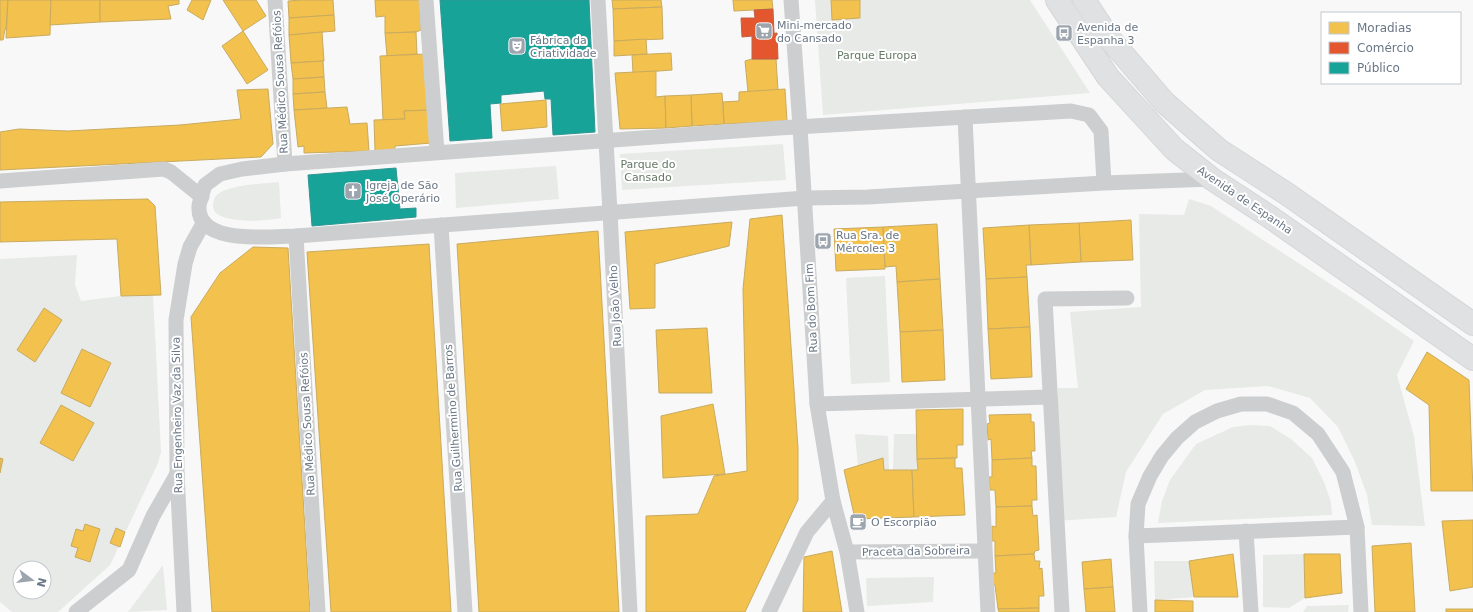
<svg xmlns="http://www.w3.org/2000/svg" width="1473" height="612" viewBox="0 0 1473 612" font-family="'DejaVu Sans',sans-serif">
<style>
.green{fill:#e7eae6;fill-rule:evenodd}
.homes{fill:#f2c14e;stroke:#c9ab5f}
.shops{fill:#e4572e;stroke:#bf6148}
.public{fill:#17a398;stroke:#309693}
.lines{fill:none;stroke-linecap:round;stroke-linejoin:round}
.secondary-casing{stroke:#d5d6d7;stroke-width:24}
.minor{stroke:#cdcecf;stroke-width:15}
.secondary{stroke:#e0e1e2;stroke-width:22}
.labels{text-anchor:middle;stroke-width:4;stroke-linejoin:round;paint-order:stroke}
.poi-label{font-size:11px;fill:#6a7786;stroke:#fff;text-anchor:start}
.park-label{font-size:11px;fill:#667965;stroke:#fff}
.street-label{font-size:11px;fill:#6a7786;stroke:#fff}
</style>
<rect width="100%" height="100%" fill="#f8f8f8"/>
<g class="green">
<path d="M815 0H1030L1090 93 823 115Z"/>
<path d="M783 144 786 180 622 190 620 154Z"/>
<path d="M556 166 559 199 456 208 455 173Z"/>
<path d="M279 182 281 218C266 221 227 224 215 212 214 210 213 208 213 206 213 203 214 199 215 197 226 184 263 184 279 182Z"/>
<path d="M1189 199 1211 206 1358 302 1414 341 1397 375 1414 436 1425 526 1372 525 1367 495 1355 462 1338 427 1310 398 1268 386 1205 390 1163 414 1126 472 1116 517 1056 521 1058 388H1078L1070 312 1141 307 1139 214 1184 215Z"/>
<path d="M77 255 75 285 81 301 121 296 153 295 161 452 158 463 110 565 58 612H12L0 602V259ZM20 568H44V592H20Z"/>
<path d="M885 276 890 382 851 384 846 278Z"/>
<path d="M1251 425 1270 426 1291 439 1312 458 1324 482 1331 502 1332 515 1158 523 1162 501 1170 480 1196 444 1233 427Z"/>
<path d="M855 434 888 436 889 470H884L883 459 858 466Z"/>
<path d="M894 434H917L918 470H893Z"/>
<path d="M1304 554 1305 598 1289 608 1263 607V555Z"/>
<path d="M1154 561H1189L1194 597 1155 600Z"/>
<path d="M163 565 167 610 128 612Z"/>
<path d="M934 577 933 602 867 606 866 578Z"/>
<path d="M1349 605 1348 612H1303L1307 606Z"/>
</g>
<g class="homes">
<path d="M0 0H8L6 29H5L3 40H0Z"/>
<path d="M8 0H51L50 35 6 38Z"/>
<path d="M51 0H100V22L50 25Z"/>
<path d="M100 0H179V4L168 6 171 19 100 22Z"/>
<path d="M192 0H211L203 20 187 10Z"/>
<path d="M223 0H256L266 16 243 31Z"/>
<path d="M302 0H333L334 15 289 18 288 1Z"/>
<path d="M375 0H419L421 30 416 32 385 33V16L376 17Z"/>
<path d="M612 0H661L662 7 613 9Z"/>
<path d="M733 0H772L773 9 734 11Z"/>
<path d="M831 0H860V18L832 20Z"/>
<path d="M662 7 663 39 614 41 613 9Z"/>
<path d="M334 15 335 31 289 35V18Z"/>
<path d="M243 31 268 70 247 84 222 46Z"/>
<path d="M322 32 324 61 291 63 289 35Z"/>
<path d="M416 32 417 54 387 56 385 33Z"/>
<path d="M646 39 647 54 614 56V41Z"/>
<path d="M671 53 672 70 633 73 632 55Z"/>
<path d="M426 54 429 110 404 111 405 119 383 120 380 56Z"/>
<path d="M752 59H776L778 90 748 92 745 61Z"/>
<path d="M323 61 324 77 293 79 291 63Z"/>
<path d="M656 71V97L665 96 666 128 620 129 615 73Z"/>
<path d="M324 77 325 92 293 94V79Z"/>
<path d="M268 89 273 144 261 157 0 170V132L19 129 68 131 180 125 241 119 237 90Z"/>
<path d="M785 89 787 121 724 124 723 102 739 101V92Z"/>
<path d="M325 92 327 108 294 110 293 94Z"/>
<path d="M722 93 724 124 692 126 691 95Z"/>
<path d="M691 95 692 126 666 128 665 96Z"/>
<path d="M546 100 547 127 502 131 500 104Z"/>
<path d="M347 107 350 124 367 123 369 151 304 153V146L298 147 294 110Z"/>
<path d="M429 110 431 143 395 146V150L375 151 374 120 405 119 404 111Z"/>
<path d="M148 199 155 206 161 295 121 296 117 239 0 242V202Z"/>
<path d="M782 215 798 448V500L745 612H646V516L698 514 714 476 747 471 743 289 750 219Z"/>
<path d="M1131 220 1133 260 1081 262 1079 223Z"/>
<path d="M732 222 729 246 655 264V308L630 309 625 232Z"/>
<path d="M1079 223 1081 262 1031 265 1029 225Z"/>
<path d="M937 224 940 279 897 282 896 266 885 267 883 227Z"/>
<path d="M1029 225 1031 265H1026L1027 277 986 279 983 228Z"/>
<path d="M883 227 885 269 836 271 834 229Z"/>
<path d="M598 231 619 612H479L457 244Z"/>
<path d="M429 244 451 612H331L307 252Z"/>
<path d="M253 247 288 248 310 612H212L191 317 220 273Z"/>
<path d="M1027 277 1030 327 988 329 986 279Z"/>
<path d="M940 279 943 330 900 332 897 282Z"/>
<path d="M44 308 62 320 35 362 17 350Z"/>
<path d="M1030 327 1032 377 991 379 988 329Z"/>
<path d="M707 328 712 393H659L656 330Z"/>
<path d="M943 330 945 380 902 382 900 332Z"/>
<path d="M82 349 111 363 90 407 61 393Z"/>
<path d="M1427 352 1469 380 1473 491H1431L1429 405 1406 389Z"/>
<path d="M713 404 725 474 663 478 661 416Z"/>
<path d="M61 405 94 423 73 461 40 443Z"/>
<path d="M963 409V445H957V458L917 459 916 410Z"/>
<path d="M1031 414V422H1034L1035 451H1031L1032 458 992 460 991 439 988 440 987 424 990 423 989 415Z"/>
<path d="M0 458 3 459 0 473Z"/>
<path d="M883 458 884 470H912L914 517 855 519 844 470Z"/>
<path d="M955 458V468H962L965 515 914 517 912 470H918L917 459Z"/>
<path d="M1032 458V466H1036L1037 500H1032V506L996 507 995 490H990L989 477H992V460Z"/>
<path d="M1032 506 1033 516 1037 515 1039 550 1035 551 1034 554 995 556V541H992V526L996 527V507Z"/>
<path d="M1473 520V587L1450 591 1442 521Z"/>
<path d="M85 524 100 529 90 562 75 557 78 548 71 546 76 529 83 531Z"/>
<path d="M116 528 125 532 120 547 110 543Z"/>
<path d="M1411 543 1415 612H1375L1372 546Z"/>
<path d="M832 551 842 612H803L804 557Z"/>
<path d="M1034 554 1035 561H1040L1039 569 1042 568 1044 596H1039V608L998 609 995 585H992V573H996L995 556Z"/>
<path d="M1233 554 1238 597H1194L1189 561Z"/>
<path d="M1304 554H1340L1342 593 1305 598Z"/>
<path d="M1111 559 1113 587 1084 589 1082 562Z"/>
<path d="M1113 587 1115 612H1086L1084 589Z"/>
<path d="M1155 600 1193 601V612H1155Z"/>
<path d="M1039 608V612H999L998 609Z"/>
<rect x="1446" y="609" width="27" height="3"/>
</g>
<g class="shops">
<path d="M773 9 774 34 742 37 741 18H755L754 10Z"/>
<path d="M777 33 778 59H752V36Z"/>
</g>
<g class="public">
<path d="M440 0H589L595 132 553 135 551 99H545L544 91 501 95V103L490 104 492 138 450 141Z"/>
<path d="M396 168 400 209 416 208V217L312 226 308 175Z"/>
</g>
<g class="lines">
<defs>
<g id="secondary">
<path d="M1057 0 1108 77 1174 149 1212 179 1270 217 1473 359"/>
<path d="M1084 0 1109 38 1164 102 1219 150 1287 194 1473 324"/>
</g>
</defs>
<use href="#secondary" class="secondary-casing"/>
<g class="minor">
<path d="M275 0 285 164"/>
<path d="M426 0 437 152"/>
<path d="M598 0 610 212 630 612"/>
<path d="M791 0 800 127 817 404 833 501 847 552 857 612"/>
<path d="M965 117 988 612"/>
<path d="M0 181 164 169 171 172 202 197"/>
<path d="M1104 183 1101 131 1089 115 1071 111 779 128 285 164 242 169 220 174 205 185C203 192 200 199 199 206 196 246 271 236 296 236L805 198 868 197 1104 183 1212 179"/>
<path d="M441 225 465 612"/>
<path d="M296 236 318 612"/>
<path d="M817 404 1050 397"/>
<path d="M1246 531 1251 612"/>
<path d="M1136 536 1357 527"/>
<path d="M847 552 984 551"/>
<path d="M76 612 129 570 153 516 177 474"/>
<path d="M184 612 177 473 176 320 185 264 190 247 204 222"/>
<path d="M769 612 807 532 833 501"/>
<path d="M1062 612 1045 299 1127 298"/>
<path d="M1140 612 1136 536 1138 504 1150 476 1162 456 1177 438 1195 422 1217 411 1241 404H1267L1293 413 1318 434 1343 472 1357 527 1361 612"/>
</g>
<use href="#secondary" class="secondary"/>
</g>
<defs>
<symbol id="supermarket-square" viewBox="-11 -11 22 22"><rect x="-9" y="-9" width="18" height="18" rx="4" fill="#9ca4ae" stroke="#fff"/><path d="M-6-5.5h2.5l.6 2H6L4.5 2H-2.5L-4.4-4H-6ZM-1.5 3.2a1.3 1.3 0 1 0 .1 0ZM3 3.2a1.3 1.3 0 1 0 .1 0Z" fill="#fff"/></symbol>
<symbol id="bus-square" viewBox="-11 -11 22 22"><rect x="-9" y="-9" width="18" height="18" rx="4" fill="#9ca4ae" stroke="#fff"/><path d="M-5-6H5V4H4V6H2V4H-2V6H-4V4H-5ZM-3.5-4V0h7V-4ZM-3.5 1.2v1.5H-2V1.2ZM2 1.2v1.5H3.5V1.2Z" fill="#fff"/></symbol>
<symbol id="theatre-square" viewBox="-11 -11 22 22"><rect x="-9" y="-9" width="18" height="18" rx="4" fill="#9ca4ae" stroke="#fff"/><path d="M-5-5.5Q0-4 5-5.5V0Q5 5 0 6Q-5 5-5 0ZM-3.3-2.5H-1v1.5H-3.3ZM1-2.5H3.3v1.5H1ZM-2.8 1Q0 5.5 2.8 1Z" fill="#fff"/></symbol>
<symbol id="church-square" viewBox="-11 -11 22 22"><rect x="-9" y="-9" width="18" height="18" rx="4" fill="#9ca4ae" stroke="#fff"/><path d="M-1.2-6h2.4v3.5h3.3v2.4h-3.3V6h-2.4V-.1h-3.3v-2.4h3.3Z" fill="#fff"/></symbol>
<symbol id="cafe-square" viewBox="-11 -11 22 22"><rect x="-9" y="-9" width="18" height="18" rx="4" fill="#9ca4ae" stroke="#fff"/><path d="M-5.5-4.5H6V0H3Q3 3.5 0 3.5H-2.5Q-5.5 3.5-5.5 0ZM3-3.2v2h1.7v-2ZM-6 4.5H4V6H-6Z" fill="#fff"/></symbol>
</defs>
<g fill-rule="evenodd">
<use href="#supermarket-square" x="754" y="21" width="20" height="20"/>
<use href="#bus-square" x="1054" y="23" width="20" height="20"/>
<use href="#theatre-square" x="507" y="36" width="20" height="20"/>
<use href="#church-square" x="343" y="181" width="20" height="20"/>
<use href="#bus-square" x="813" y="231" width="20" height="20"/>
<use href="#cafe-square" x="848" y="512" width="20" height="20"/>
</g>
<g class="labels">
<g class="poi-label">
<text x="777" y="29">Mini-mercado<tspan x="777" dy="13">do Cansado</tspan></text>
<text x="1077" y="31">Avenida de<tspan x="1077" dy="13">Espanha 3</tspan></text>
<text x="530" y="44">Fábrica da<tspan x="530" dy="13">Criatividade</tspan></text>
<text x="366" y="189">Igreja de São<tspan x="366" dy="13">José Operário</tspan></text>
<text x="836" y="239">Rua Sra. de<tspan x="836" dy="13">Mércoles 3</tspan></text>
<text x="871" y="526">O Escorpião</text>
</g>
<g class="park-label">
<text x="877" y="59">Parque Europa</text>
<text x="648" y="168">Parque do<tspan x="648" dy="13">Cansado</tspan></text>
</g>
<g class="street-label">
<text transform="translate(280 82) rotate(-93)" y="4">Rua Médico Sousa Refóios</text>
<text transform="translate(1245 200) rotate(34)" y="4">Avenida de Espanha</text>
<text transform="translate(615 306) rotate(-93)" y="4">Rua João Velho</text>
<text transform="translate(811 308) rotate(-93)" y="4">Rua do Bom Fim</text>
<text transform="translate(177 415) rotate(-91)" y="4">Rua Engenheiro Vaz da Silva</text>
<text transform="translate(453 418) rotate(-94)" y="4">Rua Guilhermino de Barros</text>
<text transform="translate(307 424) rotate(-93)" y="4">Rua Médico Sousa Refóios</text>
<text transform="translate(916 551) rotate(-1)" y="4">Praceta da Sobreira</text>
</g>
</g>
<rect x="1321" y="12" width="140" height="72" fill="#ffffff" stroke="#c3c9cf"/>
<rect x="1329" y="22" width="20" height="12" fill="#f2c14e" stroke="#c3c9cf"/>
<text x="1357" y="32" font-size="12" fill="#6a7786">Moradias</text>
<rect x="1329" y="42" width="20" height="12" fill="#e4572e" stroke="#c3c9cf"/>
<text x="1357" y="52" font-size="12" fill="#6a7786">Comércio</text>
<rect x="1329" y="62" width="20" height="12" fill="#17a398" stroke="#c3c9cf"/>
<text x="1357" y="72" font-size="12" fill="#6a7786">Público</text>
<g transform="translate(32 580) rotate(105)"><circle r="19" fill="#ffffff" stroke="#c3c9cf"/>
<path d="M0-3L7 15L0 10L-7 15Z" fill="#9ca4ae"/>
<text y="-6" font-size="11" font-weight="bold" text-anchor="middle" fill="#6a7786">N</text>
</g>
</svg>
